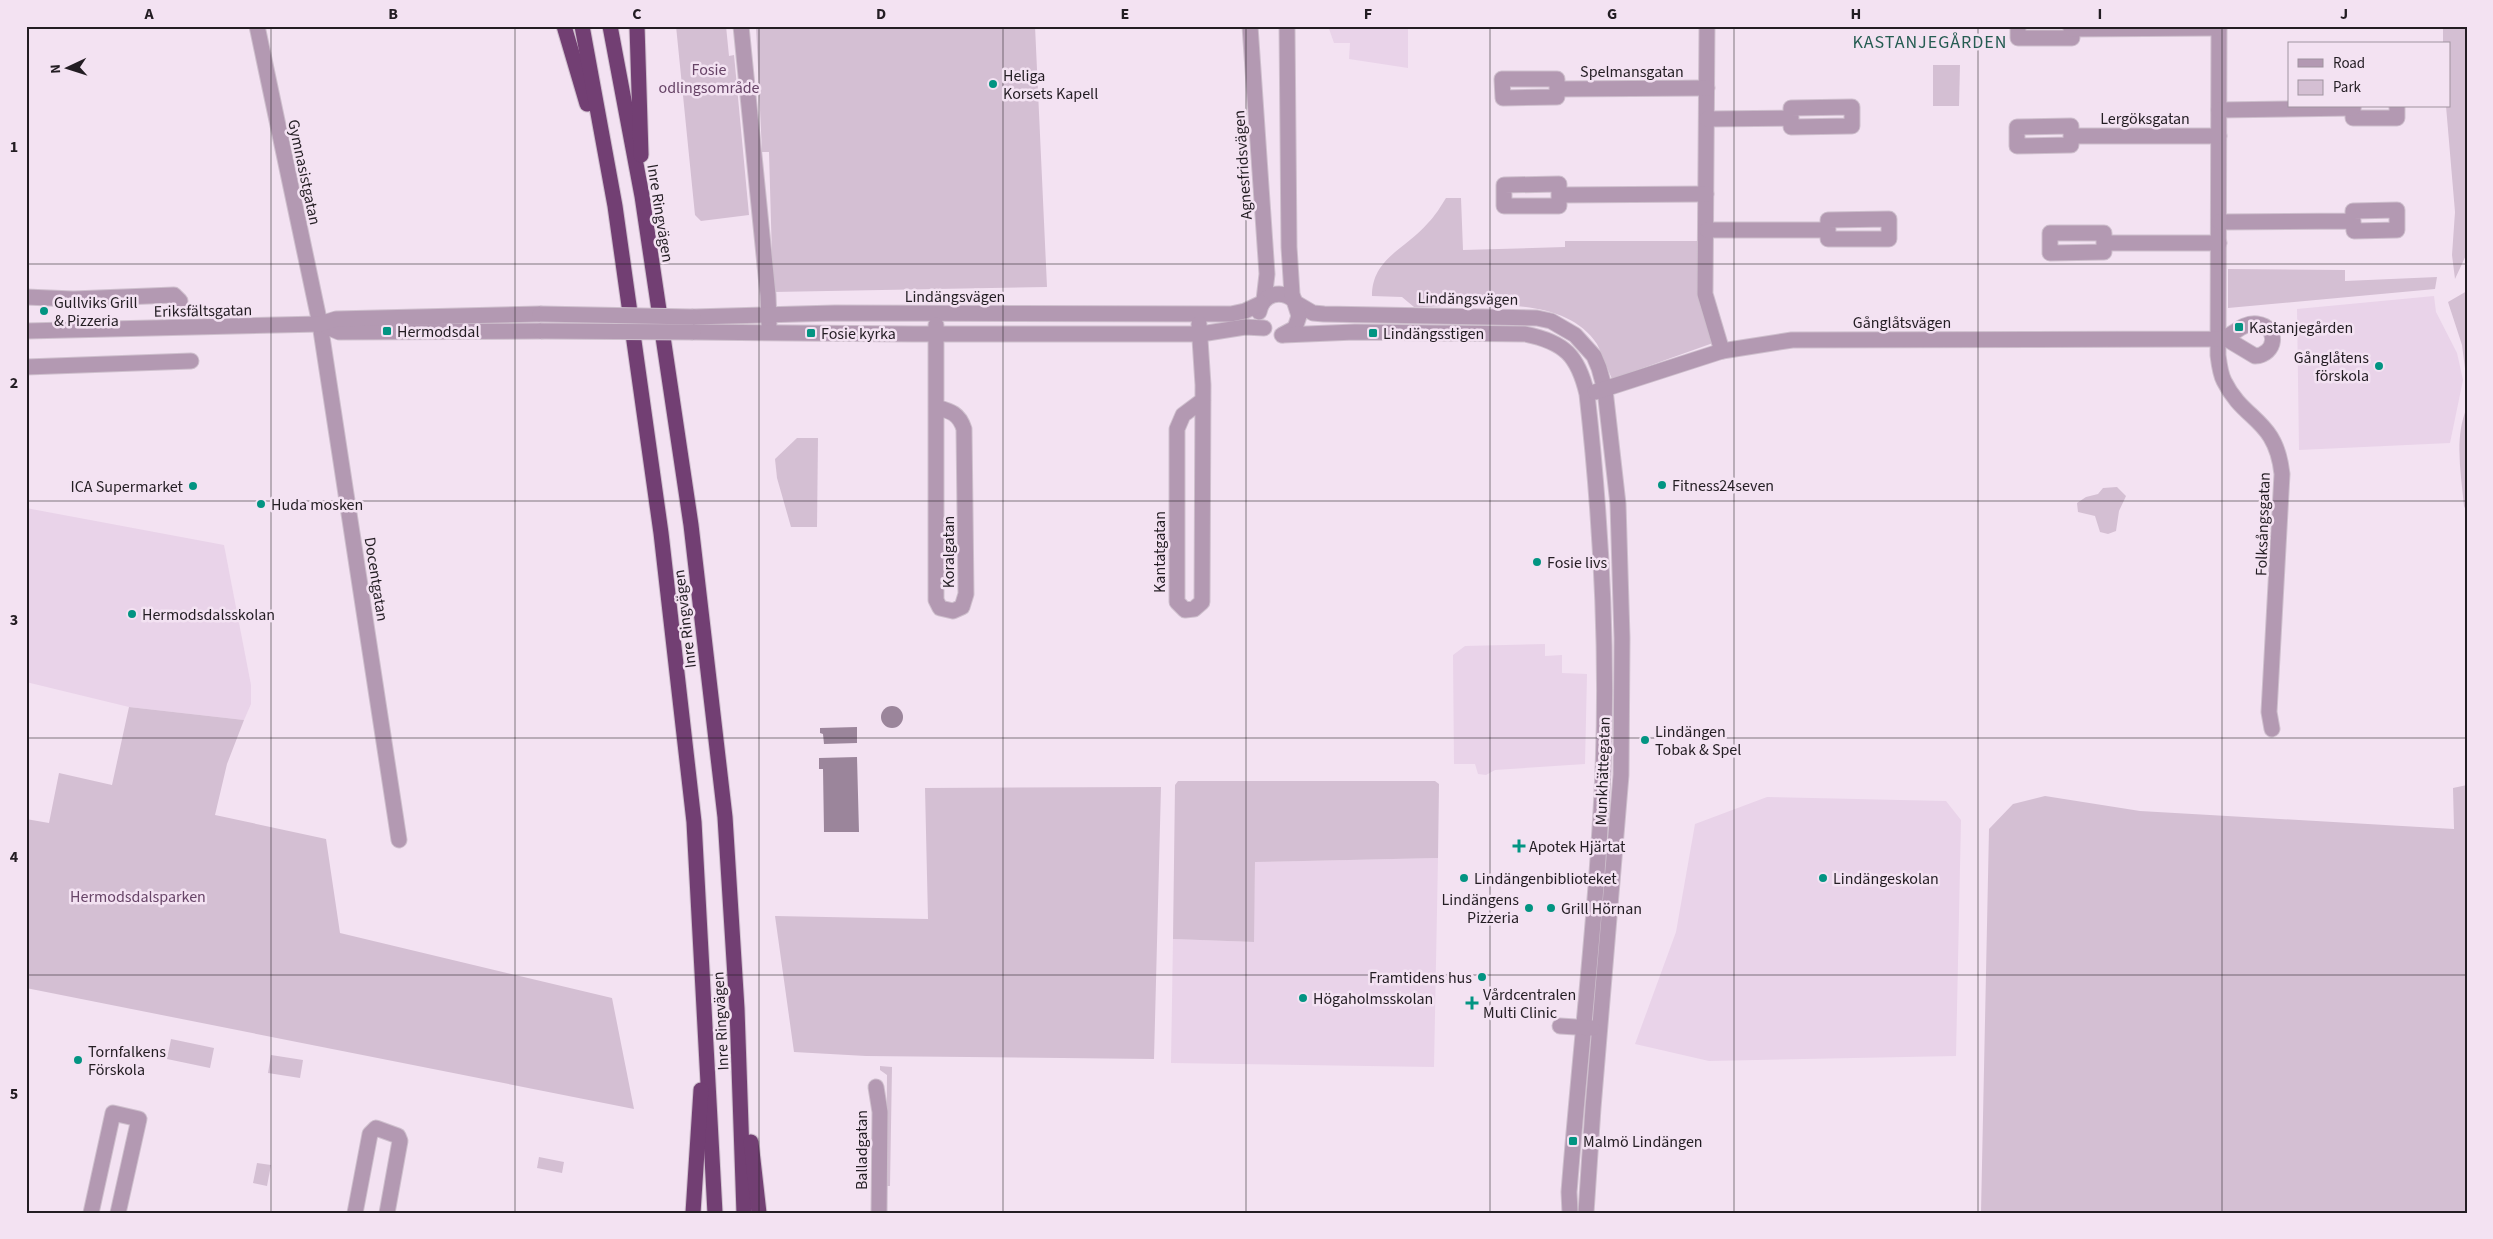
<svg xmlns="http://www.w3.org/2000/svg" width="2493" height="1239" viewBox="0 0 2493 1239" font-family="'Source Sans 3',sans-serif">
<style>
.built{fill:#e9d3e9}
.green{fill:#d4bfd3}
.water{fill:#9b859b}
.lines{fill:none;stroke-linecap:round;stroke-linejoin:round}
.minor-casing{stroke:#cebfcd;stroke-width:17}
.highway-casing{stroke:#cebfcd;stroke-width:17}
.minor{stroke:#b399b2;stroke-width:15}
.highway{stroke:#723f73;stroke-width:15}
.minor-bridge-casing{stroke:#cebfcd;stroke-width:17;stroke-linecap:butt}
.minor-bridge{stroke:#b399b2;stroke-width:15}
.grid{fill:none;stroke:#231d23;stroke-width:1;stroke-opacity:0.55}
.poi-dot{fill:#029482;stroke:#f3e2f2;stroke-width:2}
.labels{text-anchor:middle;stroke-width:5;stroke-linejoin:round;paint-order:stroke}
.park-label{font-size:16px;fill:#674467;stroke:#f3e2f2}
.street-label{font-size:16px;fill:#231d23;stroke:#f3e2f2}
.poi-label{font-size:16px;fill:#231d23;stroke:#f3e2f2;text-anchor:start}
.neighbourhood-label{font-size:18px;letter-spacing:1px;fill:#255c52;stroke:#f3e2f2}
.neatline{fill:none;stroke:#231d23;stroke-width:2}
.grid-label{font-size:16px;text-anchor:middle;font-weight:bold;fill:#231d23}
</style>
<rect width="100%" height="100%" fill="#f3e2f2"/>
<g class="built">
<path d="M1328 26H1408V68L1349 59 1350 43H1334Z"/>
<path d="M2434 296 2436 312 2457 353 2463 380 2450 443 2299 450 2297 309Z"/>
<path d="M26 508 224 545 251 685V704L244 720 129 707 26 682Z"/>
<path d="M1545 644V656L1562 655V673L1587 674 1585 764 1495 770 1486 775 1478 774 1475 764H1454L1453 655 1465 646Z"/>
<path d="M1767 797 1946 801 1961 820 1956 1056 1709 1061 1635 1044 1676 932 1695 824Z"/>
<path d="M1438 858 1434 1067 1171 1063 1173 939 1253 942 1255 862Z"/>
</g>
<g class="green">
<path d="M676 26H726L729 56 734 55 749 215 701 221 695 215Z"/>
<path d="M756 26H1035L1047 287 773 292 769 152H762Z"/>
<path d="M2443 26H2467V253L2455 279 2452 255 2455 212 2446 106H2449V44H2443Z"/>
<path d="M1933 65H1960L1959 106H1933Z"/>
<path d="M1446 198H1461L1463 250 1565 247V241H1700L1713 343 1612 379C1607 368 1603 355 1597 344 1563 291 1469 307 1414 307L1402 297 1372 296C1372 258 1406 249 1428 223 1435 216 1441 206 1446 198Z"/>
<path d="M2228 269 2345 270V281L2437 277 2435 289 2228 308Z"/>
<path d="M2467 291V384L2462 345 2448 302Z"/>
<path d="M2467 407V513L2464 506C2461 473 2454 438 2467 407Z"/>
<path d="M797 438H818L817 527H791L777 478 775 459Z"/>
<path d="M2117 487 2126 496 2119 511 2116 531 2108 534 2100 532 2095 516 2078 512 2077 503 2086 497 2098 494 2103 488Z"/>
<path d="M129 707 244 720 227 764 215 815 326 839 340 933 612 998 634 1109 26 988V819L49 823 59 773 112 785Z"/>
<path d="M1178 781H1435L1439 784 1438 858 1255 862 1254 942 1173 939 1175 785Z"/>
<path d="M2467 785V1213H1981L1989 829 2013 804 2045 796 2140 811 2454 829 2453 788Z"/>
<path d="M1161 787 1154 1059 866 1056 794 1052 775 916 928 919 925 788Z"/>
<path d="M171 1039 214 1048 210 1068 167 1059Z"/>
<path d="M271 1055 303 1060 300 1078 268 1073Z"/>
<path d="M880 1066 892 1067 890 1186H886L887 1075 880 1070Z"/>
<path d="M539 1157 564 1162 562 1173 537 1168Z"/>
<path d="M257 1163 271 1165 267 1186 253 1183Z"/>
</g>
<g class="water">
<circle cx="892" cy="717" r="11"/>
<path d="M857 727V743L824 744 823 734 820 733V728Z"/>
<path d="M857 757 859 832H824L823 769H819V758Z"/>
</g>
<g class="lines">
<defs>
<g id="minor">
<path d="M257 26 320 324 399 840"/>
<path d="M741 26 768 295 769 324"/>
<path d="M1250 26 1267 274 1264 300"/>
<path d="M1707 26 1705 294 1722 351"/>
<path d="M2018 26V38H2072L2071 26"/>
<path d="M2219 26 2218 355C2219 363 2220 373 2224 381 2244 422 2276 418 2282 474L2269 712 2272 729"/>
<path d="M2071 29 2219 28"/>
<path d="M1557 89V97L1503 98 1502 79H1557V89L1707 88"/>
<path d="M2353 106V118H2397V106"/>
<path d="M2219 110 2353 108"/>
<path d="M1707 119 1791 118V127L1852 126V107L1791 108V118"/>
<path d="M2071 136V145L2017 146V127L2071 126V136H2219"/>
<path d="M1559 195V206H1504V185L1559 184V195L1706 194"/>
<path d="M2219 222 2353 221 2354 231 2397 230V210L2353 211V221"/>
<path d="M1707 230H1828V239H1889V219L1828 220V230"/>
<path d="M2104 243V252L2050 253V233H2104V243H2219"/>
<path d="M26 297 73 299 174 295 180 301"/>
<path d="M1296 303 1313 313 1324 314 1537 318 1551 321 1575 335 1594 356 1599 368 1605 390 1618 504 1622 638 1621 775 1593 1108 1586 1213"/>
<path d="M1259 312C1263 294 1280 289 1294 300"/>
<path d="M693 317 835 313 1231 314 1245 311 1262 303"/>
<path d="M320 324 339 332 541 331"/>
<path d="M1199 324 1203 385 1202 602 1194 609 1185 610 1177 602V429L1183 415 1203 400"/>
<path d="M26 331 320 324 336 319 540 314"/>
<path d="M693 332 913 334H1201L1245 327 1264 328"/>
<path d="M1282 335 1295 328 1299 316 1292 294 1289 247 1287 26"/>
<path d="M1283 335 1355 332 1525 334C1565 342 1578 356 1587 394 1601 520 1608 645 1603 771 1597 912 1580 1052 1569 1192L1570 1213"/>
<path d="M26 367 191 361"/>
<path d="M1595 392 1722 351 1792 340 2218 339C2233 338 2240 322 2257 324 2280 327 2276 355 2255 356L2225 338"/>
<path d="M936 407C950 411 959 413 964 429L966 594 962 607 953 611 940 608 936 600C936 508 936 417 936 325"/>
<path d="M1560 1026 1592 1028"/>
<path d="M876 1087 880 1112 879 1213"/>
<path d="M91 1213 113 1113 139 1119 118 1213"/>
<path d="M355 1213 370 1134 376 1128 398 1136 400 1141 387 1213"/>
</g>
<g id="highway">
<path d="M564 26 587 104"/>
<path d="M582 26 615 206 661 533 694 822 715 1213"/>
<path d="M610 26 642 196 691 525 725 817 737 1009 744 1213"/>
<path d="M637 26 641 155"/>
<path d="M751 1142 759 1213"/>
<path d="M693 1213 701 1090"/>
</g>
</defs>
<use href="#minor" class="minor-casing"/>
<use href="#highway" class="highway-casing"/>
<use href="#minor" class="minor"/>
<use href="#highway" class="highway"/>
<defs>
<g id="minor-bridge">
<path d="M540 314 693 317"/>
<path d="M541 331 693 332"/>
</g>
</defs>
<use href="#minor-bridge" class="minor-bridge-casing"/>
<use href="#minor-bridge" class="minor-bridge"/>
</g>
<path class="grid" d="M271 26V1213M515 26V1213M759 26V1213M1003 26V1213M1246 26V1213M1490 26V1213M1734 26V1213M1978 26V1213M2222 26V1213M26 264H2467M26 501H2467M26 738H2467M26 975H2467"/>
<g class="poi-dot">
<circle cx="993" cy="84" r="5"/>
<circle cx="44" cy="311" r="5"/>
<rect x="2234" y="322" width="10" height="10" rx="2.5"/>
<rect x="382" y="326" width="10" height="10" rx="2.5"/>
<rect x="806" y="328" width="10" height="10" rx="2.5"/>
<rect x="1368" y="328" width="10" height="10" rx="2.5"/>
<circle cx="2379" cy="366" r="5"/>
<circle cx="1662" cy="485" r="5"/>
<circle cx="193" cy="486" r="5"/>
<circle cx="261" cy="504" r="5"/>
<circle cx="1537" cy="562" r="5"/>
<circle cx="132" cy="614" r="5"/>
<circle cx="1645" cy="740" r="5"/>
<path d="M1516.5 838.5h5v5h5v5h-5v5h-5v-5h-5v-5h5z"/>
<circle cx="1464" cy="878" r="5"/>
<circle cx="1823" cy="878" r="5"/>
<circle cx="1529" cy="908" r="5"/>
<circle cx="1551" cy="908" r="5"/>
<circle cx="1482" cy="977" r="5"/>
<circle cx="1303" cy="998" r="5"/>
<path d="M1469.5 995.5h5v5h5v5h-5v5h-5v-5h-5v-5h5z"/>
<circle cx="78" cy="1060" r="5"/>
<rect x="1568" y="1136" width="10" height="10" rx="2.5"/>
</g>
<g class="labels">
<g class="park-label">
<text x="709" y="75">Fosie<tspan x="709" dy="18">odlingsområde</tspan></text>
<text x="138" y="902">Hermodsdalsparken</text>
</g>
<g class="street-label">
<text x="1632" y="77">Spelmansgatan</text>
<text x="2145" y="124">Lergöksgatan</text>
<text transform="translate(1242 165) rotate(-94)" y="6">Agnesfridsvägen</text>
<text transform="translate(305 172) rotate(78)" y="6">Gymnasistgatan</text>
<text transform="translate(661 213) rotate(81)" y="6">Inre Ringvägen</text>
<text x="955" y="302">Lindängsvägen</text>
<text transform="translate(1468 298) rotate(1)" y="6">Lindängsvägen</text>
<text transform="translate(203 310) rotate(-1)" y="6">Eriksfältsgatan</text>
<text x="1902" y="328">Gånglåtsvägen</text>
<text transform="translate(2262 524) rotate(-88)" y="6">Folksångsgatan</text>
<text transform="translate(948 552) rotate(-90)" y="6">Koralgatan</text>
<text transform="translate(1159 552) rotate(-90)" y="6">Kantatgatan</text>
<text transform="translate(377 579) rotate(81)" y="6">Docentgatan</text>
<text transform="translate(684 619) rotate(-97)" y="6">Inre Ringvägen</text>
<text transform="translate(1602 771) rotate(-88)" y="6">Munkhättegatan</text>
<text transform="translate(720 1021) rotate(-93)" y="6">Inre Ringvägen</text>
<text transform="translate(861 1150) rotate(-90)" y="6">Balladgatan</text>
</g>
<g class="poi-label">
<text x="1003" y="81">Heliga<tspan x="1003" dy="18">Korsets Kapell</tspan></text>
<text x="54" y="308">Gullviks Grill<tspan x="54" dy="18">&amp; Pizzeria</tspan></text>
<text x="2249" y="333">Kastanjegården</text>
<text x="397" y="337">Hermodsdal</text>
<text x="821" y="339">Fosie kyrka</text>
<text x="1383" y="339">Lindängsstigen</text>
<text x="2369" y="363" text-anchor="end">Gånglåtens<tspan x="2369" dy="18">förskola</tspan></text>
<text x="1672" y="491">Fitness24seven</text>
<text x="183" y="492" text-anchor="end">ICA Supermarket</text>
<text x="271" y="510">Huda mosken</text>
<text x="1547" y="568">Fosie livs</text>
<text x="142" y="620">Hermodsdalsskolan</text>
<text x="1655" y="737">Lindängen<tspan x="1655" dy="18">Tobak &amp; Spel</tspan></text>
<text x="1529" y="852">Apotek Hjärtat</text>
<text x="1474" y="884">Lindängenbiblioteket</text>
<text x="1833" y="884">Lindängeskolan</text>
<text x="1519" y="905" text-anchor="end">Lindängens<tspan x="1519" dy="18">Pizzeria</tspan></text>
<text x="1561" y="914">Grill Hörnan</text>
<text x="1472" y="983" text-anchor="end">Framtidens hus</text>
<text x="1483" y="1000">Vårdcentralen<tspan x="1483" dy="18">Multi Clinic</tspan></text>
<text x="1313" y="1004">Högaholmsskolan</text>
<text x="88" y="1057">Tornfalkens<tspan x="88" dy="18">Förskola</tspan></text>
<text x="1583" y="1147">Malmö Lindängen</text>
</g>
<g class="neighbourhood-label">
<text x="1930" y="48">KASTANJEGÅRDEN</text>
</g>
</g>
<rect width="2493" height="1239" fill="none" stroke="#f3e2f2" stroke-width="55"/>
<rect x="2288" y="42" width="162" height="65" fill="#f3e2f2" stroke="#a0939f"/>
<rect x="2298" y="59" width="25" height="8" fill="#b399b2" stroke="#a0939f"/>
<text x="2333" y="68" font-size="15" fill="#231d23">Road</text>
<rect x="2298" y="80" width="25" height="15" fill="#d4bfd3" stroke="#a0939f"/>
<text x="2333" y="92" font-size="15" fill="#231d23">Park</text>
<g transform="translate(68 68) rotate(266)" stroke="#f3e2f2" stroke-width="4" paint-order="stroke">
<path d="M0-4L9 19L0 12L-9 19Z" fill="#231d23"/>
<text y="-8" font-size="14" font-weight="bold" text-anchor="middle" fill="#231d23">N</text>
</g>
<rect x="28" y="28" width="2438" height="1184" class="neatline"/>
<g class="grid-label">
<text x="149" y="19">A</text>
<text x="393" y="19">B</text>
<text x="637" y="19">C</text>
<text x="881" y="19">D</text>
<text x="1125" y="19">E</text>
<text x="1368" y="19">F</text>
<text x="1612" y="19">G</text>
<text x="1856" y="19">H</text>
<text x="2100" y="19">I</text>
<text x="2344" y="19">J</text>
<text x="14" y="152">1</text>
<text x="14" y="388">2</text>
<text x="14" y="625">3</text>
<text x="14" y="862">4</text>
<text x="14" y="1099">5</text>
</g>
</svg>
